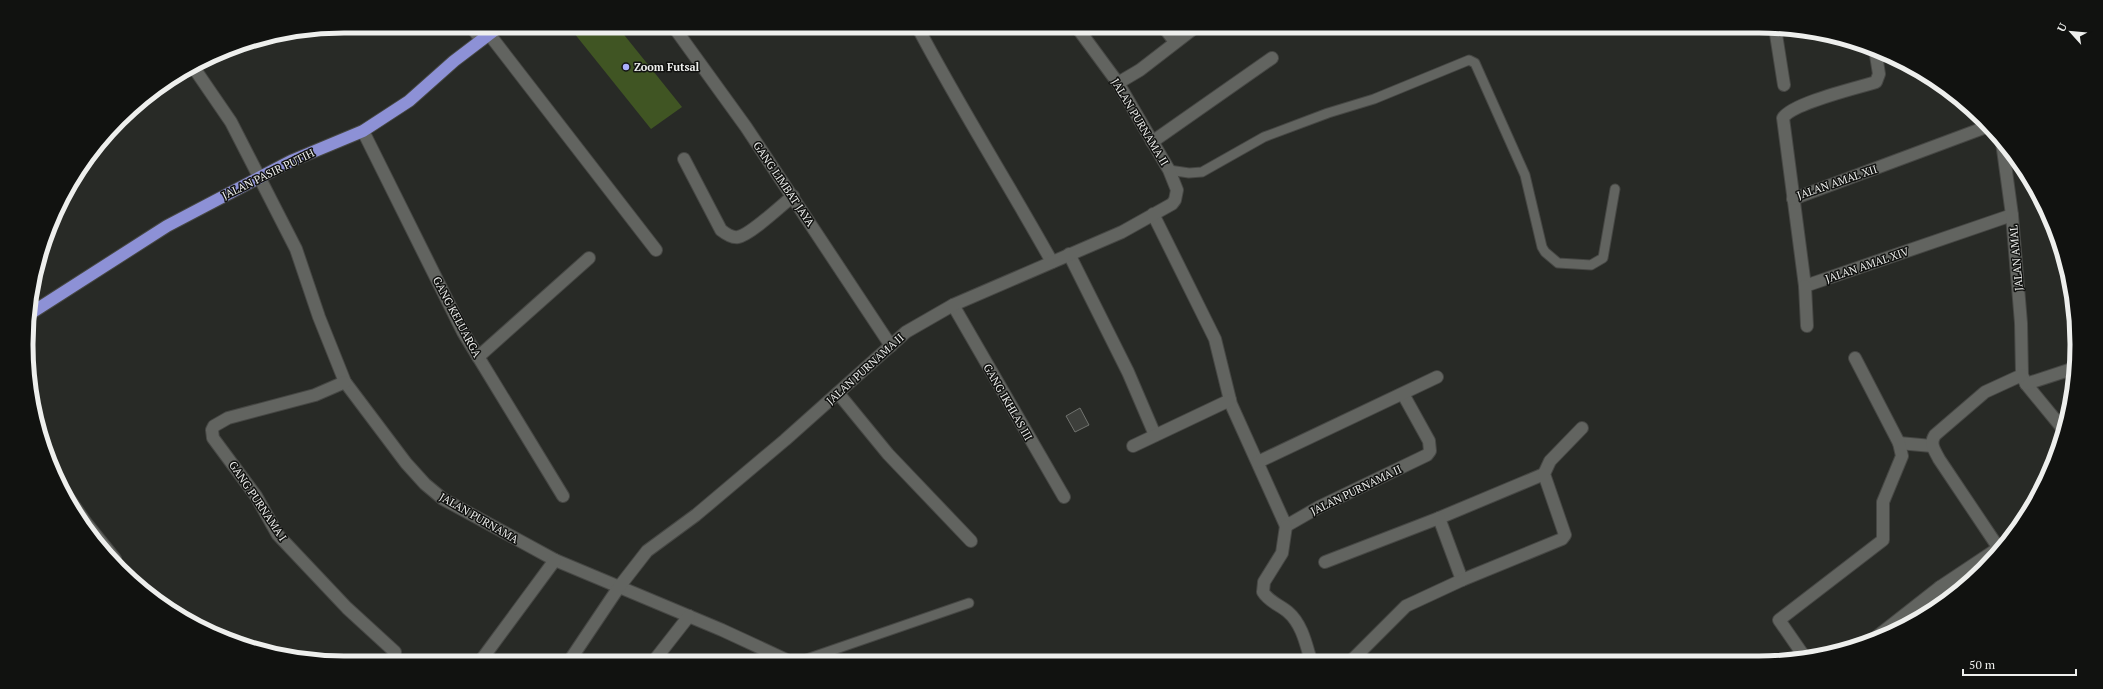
<svg xmlns="http://www.w3.org/2000/svg" width="2103" height="689" viewBox="0 0 2103 689" font-family="'PT Serif',serif">
<style>
.green{fill:#405523}
.building{fill:#3d3f3b;stroke:#71736f}
.lines{fill:none;stroke-linecap:round;stroke-linejoin:round}
.service-casing{stroke:#464744;stroke-width:11}
.minor-casing{stroke:#464744;stroke-width:14}
.trunk-casing{stroke:#464744;stroke-width:14}
.service{stroke:#626460;stroke-width:9}
.minor{stroke:#626460;stroke-width:12}
.trunk{stroke:#8d91d6;stroke-width:12}
.poi-dot{fill:#aab0fb;stroke:#111210;stroke-width:1.5}
.labels{text-anchor:middle;stroke-width:3;stroke-linejoin:round;paint-order:stroke}
.poi-label{font-size:11px;font-weight:bold;fill:#eeefed;stroke:#111210;text-anchor:start}
.street-label{font-size:11px;fill:#eeefed;stroke:#111210}
.rim{fill:none;stroke:#eeefed;stroke-width:5}
</style>
<rect width="100%" height="100%" fill="#282a26"/>
<path class="green" d="M573 26H617L682 107 651 129 570 28Z"/>
<path class="building" d="M1080 408 1089 425 1075 432 1066 416Z"/>
<g class="lines">
<defs>
<g id="service">
<path d="M1169 170 1189 173 1202 172 1264 137 1328 113 1374 99 1469 60 1475 63 1525 175 1542 247 1545 252 1558 263 1591 265 1603 258 1615 189"/>
<path d="M798 662 969 603"/>
</g>
<g id="minor">
<path d="M471 26 481 40"/>
<path d="M673 26 746 127 891 346"/>
<path d="M917 26C959 106 1008 183 1052 262"/>
<path d="M1163 26 1175 42"/>
<path d="M1775 28 1784 85"/>
<path d="M489 34 656 250"/>
<path d="M1875 49 1879 74 1876 82C1857 88 1792 103 1783 118L1805 286 2012 215"/>
<path d="M194 68 231 122 296 249 319 317 345 382 406 463 425 484 443 499 555 560 722 630 791 662"/>
<path d="M1118 83 1140 70 1197 26"/>
<path d="M363 131 463 332 563 496"/>
<path d="M1152 142 1272 58"/>
<path d="M2002 142 2012 215 2021 323 2022 375 2026 384 2063 429"/>
<path d="M684 159 721 230C726 234 732 238 738 237 750 235 782 205 793 196"/>
<path d="M1793 199 1989 126"/>
<path d="M1153 214 1215 339 1231 404 1286 526 1319 507 1427 455 1430 451 1429 441 1403 394"/>
<path d="M1069 254 1128 372 1155 435"/>
<path d="M1805 286 1807 326"/>
<path d="M953 305 1064 497"/>
<path d="M478 357 589 258"/>
<path d="M345 382 315 395 228 418 214 426 212 430 213 438 256 496 278 535 347 608 395 652"/>
<path d="M2026 384 2075 368"/>
<path d="M838 393 888 454 971 541"/>
<path d="M1899 443 1932 446"/>
<path d="M1133 446 1230 400"/>
<path d="M1258 462 1437 377"/>
<path d="M70 500 86 523 115 559"/>
<path d="M1439 518 1544 474"/>
<path d="M1286 526 1282 553 1264 582 1263 592C1269 602 1280 605 1288 612 1302 624 1306 644 1311 661"/>
<path d="M1998 547 1939 459C1935 451 1929 444 1935 435L1985 392 2022 375"/>
<path d="M1325 562 1439 518 1462 580"/>
<path d="M1940 587 1941 603"/>
<path d="M1875 638 1940 587 1997 549"/>
<path d="M1806 659 1779 620 1883 540V502L1902 456 1899 443 1855 358"/>
<path d="M1351 661 1406 606 1462 580 1562 539 1565 535 1544 474 1550 461 1582 428"/>
<path d="M653 662 689 616"/>
<path d="M479 663 555 560"/>
<path d="M568 663 619 587 647 551 696 515 785 440 906 332 953 305 1122 232 1172 204 1175 200 1177 190 1169 170 1118 83 1076 26"/>
</g>
<path id="trunk" d="M28 315 167 226 291 161 363 131 409 101 454 61 500 26"/>
</defs>
<use href="#service" class="service-casing"/>
<use href="#minor" class="minor-casing"/>
<use href="#trunk" class="trunk-casing"/>
<use href="#service" class="service"/>
<use href="#minor" class="minor"/>
<use href="#trunk" class="trunk"/>
</g>
<circle class="poi-dot" cx="626" cy="67" r="4"/>
<g class="labels">
<g class="poi-label">
<text x="634" y="71">Zoom Futsal</text>
</g>
<g class="street-label">
<text transform="translate(1140 122) rotate(59)" y="4">JALAN PURNAMA II</text>
<text transform="translate(268 174) rotate(-26)" y="4">JALAN PASIR PUTIH</text>
<text transform="translate(1837 182) rotate(-19)" y="4">JALAN AMAL XII</text>
<text transform="translate(784 184) rotate(56)" y="4">GANG LIMBAT JAYA</text>
<text transform="translate(2016 258) rotate(-95)" y="4">JALAN AMAL</text>
<text transform="translate(1867 265) rotate(-19)" y="4">JALAN AMAL XIV</text>
<text transform="translate(457 317) rotate(62)" y="4">GANG KELUARGA</text>
<text transform="translate(865 369) rotate(-42)" y="4">JALAN PURNAMA II</text>
<text transform="translate(1008 402) rotate(60)" y="4">GANG IKHLAS III</text>
<text transform="translate(1356 490) rotate(-26)" y="4">JALAN PURNAMA II</text>
<text transform="translate(258 501) rotate(56)" y="4">GANG PURNAMA I</text>
<text transform="translate(479 518) rotate(30)" y="4">JALAN PURNAMA</text>
</g>
</g>
<path d="M0 0H2103V689H0ZM344 33H1759A311 311 0 0 1 2070 344V345A311 311 0 0 1 1759 656H344A311 311 0 0 1 33 345V344A311 311 0 0 1 344 33Z" fill="#111210" fill-rule="evenodd"/>
<path class="rim" d="M344 33H1759A311 311 0 0 1 2070 344V345A311 311 0 0 1 1759 656H344A311 311 0 0 1 33 345V344A311 311 0 0 1 344 33Z"/>
<g transform="translate(2071 32) rotate(297)" stroke="#111210" stroke-width="3" paint-order="stroke">
<path d="M0-3L7 15L0 10L-7 15Z" fill="#eeefed"/>
<text y="-6" font-size="11" font-weight="bold" text-anchor="middle" fill="#eeefed">U</text>
</g>
<path d="M1963 669v6h113v-6" fill="none" stroke="#eeefed" stroke-width="2"/>
<text x="1969" y="669" font-size="12" fill="#eeefed" stroke="#111210" stroke-width="3" paint-order="stroke">50 m</text>
</svg>
